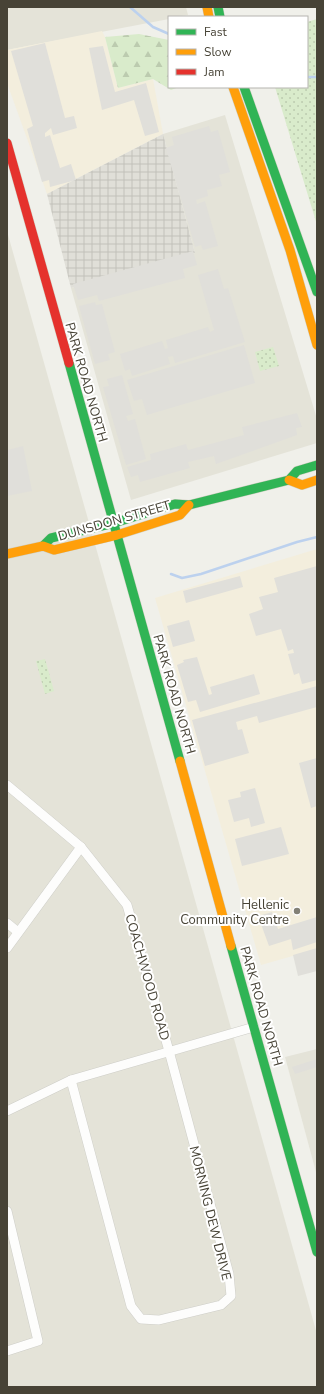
<svg xmlns="http://www.w3.org/2000/svg" width="324" height="1394" viewBox="0 0 324 1394" font-family="'Nunito Sans',sans-serif">
<style>
.residential{fill:#e4e3d8}
.commercial{fill:#f3eedd}
.industrial{fill:url(#industrial-grid)}
.forest{fill:url(#forest-firs)}
.park{fill:url(#park-dots)}
.parking{fill:#e0dfda}
.lines{fill:none;stroke-linecap:round;stroke-linejoin:round}
.stream{stroke:#bcd1ee;stroke-width:2.5}
.street-casing{stroke:#cecec8;stroke-width:10}
.fast-casing{stroke:#d0cec1;stroke-width:10}
.slow-casing{stroke:#d0cec1;stroke-width:10}
.jam-casing{stroke:#d0cec1;stroke-width:10}
.street{stroke:#fdfdfc;stroke-width:9}
.fast{stroke:#30b455;stroke-width:9}
.slow{stroke:#ff9f0a;stroke-width:9}
.jam{stroke:#e5322d;stroke-width:9}
.poi-dot{fill:#828075;stroke:#fff;stroke-width:1.5}
.labels{text-anchor:middle;stroke-width:4;stroke-linejoin:round;paint-order:stroke}
.street-label{font-size:13px;fill:#474336;stroke:#fff}
.poi-label{font-size:13px;fill:#474336;stroke:#fff;text-anchor:end}
</style>
<defs>
<pattern id="industrial-grid" width="8" height="8" patternUnits="userSpaceOnUse"><rect width="8" height="8" fill="#e0dfd8"/><path d="M0 4h8M4 0v8" fill="none" stroke="#c2c1ba"/></pattern>
<pattern id="forest-firs" width="22" height="20" patternUnits="userSpaceOnUse"><rect width="22" height="20" fill="#d9ebcb"/><path d="M5 1l3.5 6h-7zM16 11l3.5 6h-7z" fill="#bccbaf"/></pattern>
<pattern id="park-dots" width="8" height="8" patternUnits="userSpaceOnUse"><rect width="8" height="8" fill="#d9ebcb"/><path d="M2 2h.1M6 6h.1" fill="none" stroke="#bccbaf" stroke-width="1.8" stroke-linecap="round"/></pattern>
</defs>
<rect width="100%" height="100%" fill="#f0f0ea"/>
<g class="residential">
<path d="M7 7H186L188 15 169 17V19L7 50Z"/>
<path d="M225 115 317 419V443L131 500 71 288 195 253 163 134Z"/>
<path d="M7 231 317 1334V1387H7Z"/>
<path d="M317 1049V1176L285 1057Z"/>
</g>
<g class="commercial">
<path d="M102 31 105 37 118 88 153 79 163 134 47 194 7 83V50Z"/>
<path d="M317 549V949L261 965 155 598Z"/>
</g>
<path class="industrial" d="M163 134 195 253 71 288 47 194Z"/>
<path class="forest" d="M139 34 169 40V87H179L171 90 153 79 118 88 105 37Z"/>
<g class="park">
<path d="M317 19V225L275 87H307V22Z"/>
<path d="M273 347 279 366 260 371 255 352Z"/>
<path d="M45 659 54 691 45 694 36 661Z"/>
</g>
<g class="parking">
<path d="M45 43 65 118 74 116 77 128 53 135 51 128 45 133V137L50 135 60 168 71 164 76 180 50 187 49 180 42 182 27 129 33 126 11 51Z"/>
<path d="M103 46 115 92 146 83 159 132 145 136 134 100 102 110 89 48Z"/>
<path d="M209 126 211 132 218 130 230 172 219 175 222 186 207 190 208 196 196 200 197 204 205 201 218 246 203 250 201 245 195 247 166 148 174 145 172 137Z"/>
<path d="M193 251 197 265 183 269 185 278 99 301 97 295 78 300 73 284Z"/>
<path d="M218 269 224 289 228 288 245 342 175 363 173 356 168 357 170 364 132 376 130 369 125 371 120 354 162 341 165 349 168 348 166 340 208 327 210 332 214 330 198 275Z"/>
<path d="M95 302 96 305 102 304 115 352 108 354 110 360 95 364 79 306Z"/>
<path d="M244 345 255 383 147 415 142 399 134 401 127 380Z"/>
<path d="M122 375 133 414 126 416 128 421 135 419 146 459 126 465 103 387 109 386 107 379Z"/>
<path d="M297 413 302 427 296 428 297 435 216 464 214 456 188 462 190 468 140 482 138 475 131 477 127 467 151 460 150 454 186 444 188 450 244 435 242 427Z"/>
<path d="M23 446 32 491 7 496V450Z"/>
<path d="M317 566V680L302 684 299 673 294 675 288 654 294 653 293 649 288 651 281 629 256 636 249 614 263 609 259 597 278 592 274 578Z"/>
<path d="M240 576 243 587 186 603 183 591Z"/>
<path d="M189 620 195 641 173 647 167 626Z"/>
<path d="M197 657 209 695 212 694 210 687 254 674 260 694 200 712 196 700 188 702 177 665 184 662 183 660Z"/>
<path d="M317 686V707L259 723 257 716 236 722 238 730 242 729 249 753 205 766 192 720Z"/>
<path d="M317 758V806L311 808 299 763Z"/>
<path d="M255 788 265 823 251 827 249 818 234 822 228 800 241 797 240 792Z"/>
<path d="M281 827 289 854 242 866 235 839Z"/>
<path d="M272 912 278 929 317 917V942L293 950 291 939 269 946 258 916Z"/>
<path d="M317 948V971L298 976 293 955Z"/>
<path d="M317 1059V1067L295 1074 292 1067Z"/>
</g>
<g class="lines">
<g class="stream">
<path d="M130 7 153 27 169 34"/>
<path d="M307 77H317"/>
<path d="M171 574 182 578 201 574 297 542 317 537"/>
</g>
<defs>
<g id="street">
<path d="M7 785 81 847 127 905 169 1051 229 1274 231 1296 221 1305 159 1320 141 1319 131 1306 71 1080"/>
<path d="M7 923 18 932"/>
<path d="M7 948 81 847"/>
<path d="M7 1111 71 1080 254 1027"/>
<path d="M7 1211 38 1341 7 1351"/>
</g>
<g id="fast">
<path d="M218 7 220 17"/>
<path d="M244 87 317 292"/>
<path d="M69 363 180 761"/>
<path d="M43 546 51 538 114 523 175 504 189 505 289 480 297 471 317 465"/>
<path d="M231 946 317 1252"/>
</g>
<g id="slow">
<path d="M207 7 209 17"/>
<path d="M233 87 290 250 317 345"/>
<path d="M289 480 302 485 317 480"/>
<path d="M7 554 43 546 54 550 117 535 180 515 189 505"/>
<path d="M180 761 231 946"/>
</g>
<path id="jam" d="M7 143 69 363"/>
</defs>
<use href="#street" class="street-casing"/>
<use href="#fast" class="fast-casing"/>
<use href="#slow" class="slow-casing"/>
<use href="#jam" class="jam-casing"/>
<use href="#street" class="street"/>
<use href="#fast" class="fast"/>
<use href="#slow" class="slow"/>
<use href="#jam" class="jam"/>
</g>
<circle class="poi-dot" cx="297" cy="911" r="4"/>
<g class="labels">
<g class="street-label">
<text transform="translate(87 382) rotate(74)" y="5">PARK ROAD NORTH</text>
<text transform="translate(114 520) rotate(-16)" y="5">DUNSDON STREET</text>
<text transform="translate(175 694) rotate(74)" y="5">PARK ROAD NORTH</text>
<text transform="translate(148 977) rotate(74)" y="5">COACHWOOD ROAD</text>
<text transform="translate(262 1006) rotate(74)" y="5">PARK ROAD NORTH</text>
<text transform="translate(211 1213) rotate(76)" y="5">MORNING DEW DRIVE</text>
</g>
<g class="poi-label">
<text x="289" y="909">Hellenic<tspan x="289" dy="15">Community Centre</tspan></text>
</g>
</g>
<rect width="324" height="1394" fill="none" stroke="#474336" stroke-width="16"/>
<rect x="168" y="16" width="140" height="72" fill="#ffffff" stroke="#b5b4af"/>
<rect x="176" y="29" width="20" height="6" fill="#30b455" stroke="#b5b4af"/>
<text x="204" y="36" font-size="12" fill="#474336">Fast</text>
<rect x="176" y="49" width="20" height="6" fill="#ff9f0a" stroke="#b5b4af"/>
<text x="204" y="56" font-size="12" fill="#474336">Slow</text>
<rect x="176" y="69" width="20" height="6" fill="#e5322d" stroke="#b5b4af"/>
<text x="204" y="76" font-size="12" fill="#474336">Jam</text>
</svg>
